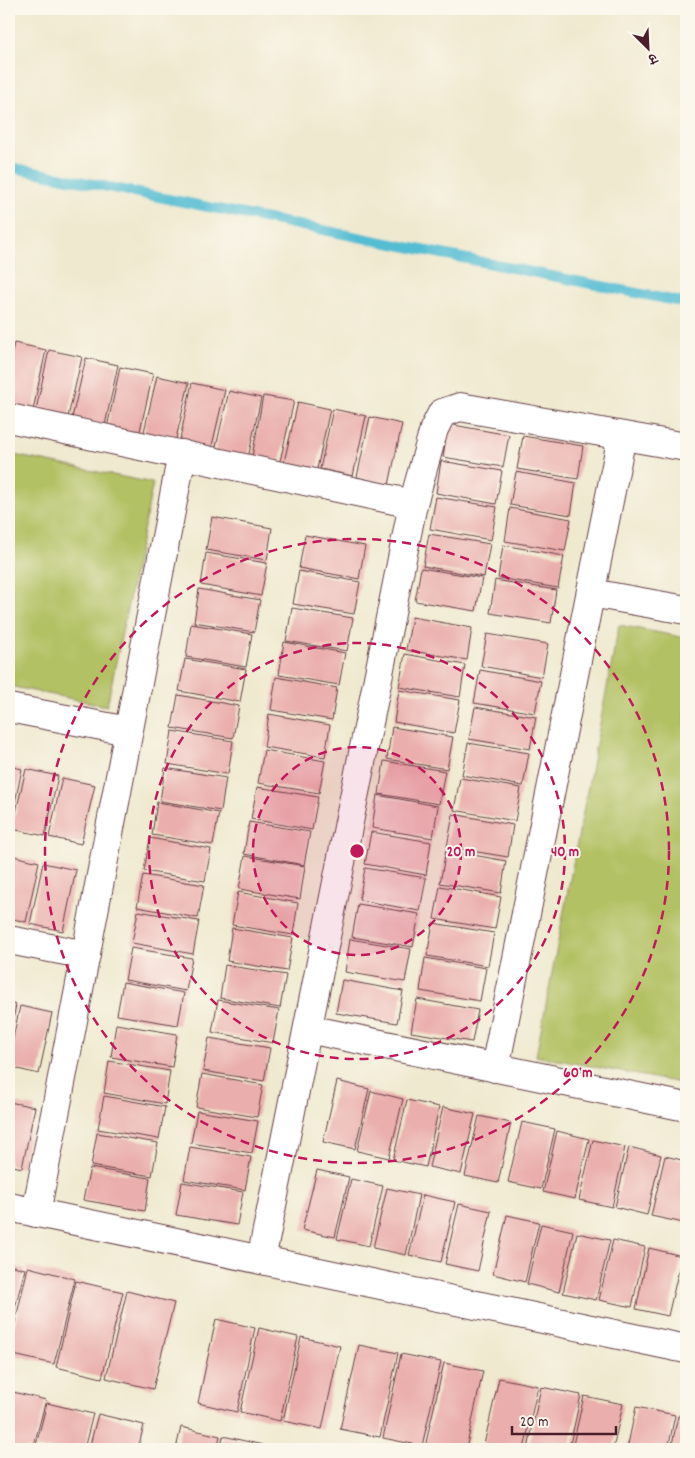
<svg xmlns="http://www.w3.org/2000/svg" width="695" height="1458" viewBox="0 0 695 1458" font-family="Dekko,'Playpen Sans Deva',sans-serif">
<style>
.green{fill:#b2c164;stroke:#7e7048}
.lines{fill:none;stroke-linecap:round;stroke-linejoin:round}
.stream{stroke:#55bdd3;stroke-width:10}
.building{fill:#eaaeac}
.street-casing{stroke:#633d44;stroke-width:30}
.street{stroke:#fff;stroke-width:28}
.ring{fill:none;stroke:#c2185b;stroke-width:2.5;stroke-dasharray:9 6}
.centre{fill:#c2185b;stroke:#fbf7ec;stroke-width:2.5}
.ring-label{font-size:15px;text-anchor:middle;font-weight:bold;fill:#c2185b;stroke:#fbf7ec;stroke-width:4;stroke-linejoin:round;paint-order:stroke}
</style>
<rect width="100%" height="100%" fill="#fbf7ec"/>
<filter id="ink" filterUnits="userSpaceOnUse"><feTurbulence type="fractalNoise" baseFrequency=".02" numOctaves="2"/><feDisplacementMap in="SourceGraphic" scale="10" xChannelSelector="R" yChannelSelector="G"/><feConvolveMatrix kernelMatrix="1 2 1 2 8 2 1 2 1" color-interpolation-filters="sRGB"/></filter>
<filter id="wash" filterUnits="userSpaceOnUse"><feTurbulence type="fractalNoise" baseFrequency=".0096" numOctaves="4" result="noise"/><feDisplacementMap in="SourceGraphic" scale="20" xChannelSelector="R" yChannelSelector="G"/><feGaussianBlur stdDeviation="1.12" result="paint"/><feColorMatrix in="noise" values="0 0 0 0 0 0 0 0 0 0 0 0 0 0 0 0 0 1.4 0 .05"/><feComposite in="paint" operator="in"/></filter>
<g filter="url(#wash)">
<rect width="100%" height="100%" fill="#efe9cf"/>
<g class="green">
<path d="M9 454 153 483 107 706 9 686Z"/>
<path d="M619 625 686 638V1084L536 1056Z"/>
</g>
<g class="lines">
<path class="stream" d="M9 167 686 303"/>
</g>
<g id="blocks">
<g class="building">
<path d="M14 343 46 350 33 410 9 405V365Z"/>
<path d="M49 350 82 357 68 417 36 410Z"/>
<path d="M86 358 118 365 105 425 72 418Z"/>
<path d="M120 367 153 374 139 435 107 428Z"/>
<path d="M157 376 189 383 175 443 143 436Z"/>
<path d="M192 383 225 390 211 450 179 443Z"/>
<path d="M229 391 261 398 248 458 215 451Z"/>
<path d="M263 396 294 401 280 461 252 457Z"/>
<path d="M298 402 330 409 317 469 284 462Z"/>
<path d="M333 409 366 416 353 476 320 469Z"/>
<path d="M370 417 402 424 389 485 357 477Z"/>
<path d="M448 424 509 435 503 467 443 457Z"/>
<path d="M523 436 583 446 578 479 517 469Z"/>
<path d="M441 461 502 471 496 504 436 493Z"/>
<path d="M516 472 576 483 571 515 510 505Z"/>
<path d="M436 497 497 507 491 540 430 529Z"/>
<path d="M510 508 571 519 565 551 505 541Z"/>
<path d="M212 517 272 528 267 560 206 550Z"/>
<path d="M429 534 490 544 484 577 423 566Z"/>
<path d="M305 535 365 546 359 579 299 568Z"/>
<path d="M503 545 564 556 558 588 498 578Z"/>
<path d="M206 553 267 563 261 596 201 585Z"/>
<path d="M421 568 482 578 476 611 415 601Z"/>
<path d="M299 571 360 582 354 614 293 604Z"/>
<path d="M495 580 556 590 551 623 490 613Z"/>
<path d="M199 589 260 600 254 632 194 622Z"/>
<path d="M292 608 353 618 347 651 286 641Z"/>
<path d="M412 617 472 628 467 660 406 650Z"/>
<path d="M191 624 252 634 246 667 186 657Z"/>
<path d="M487 634 548 644 542 677 481 666Z"/>
<path d="M284 642 345 653 339 685 279 675Z"/>
<path d="M405 654 465 665 460 697 399 687Z"/>
<path d="M185 659 246 669 240 702 179 691Z"/>
<path d="M480 670 541 681 535 713 474 703Z"/>
<path d="M276 677 337 688 332 720 271 710Z"/>
<path d="M399 690 460 700 454 733 394 722Z"/>
<path d="M178 695 239 706 233 738 172 728Z"/>
<path d="M475 707 536 717 530 749 469 739Z"/>
<path d="M269 714 330 725 325 757 264 747Z"/>
<path d="M392 727 453 737 447 769 387 759Z"/>
<path d="M172 731 233 741 228 774 167 764Z"/>
<path d="M468 743 529 753 523 786 462 775Z"/>
<path d="M264 750 325 761 319 793 258 783Z"/>
<path d="M384 761 445 771 439 804 379 794Z"/>
<path d="M9 766 22 769 10 827H9Z"/>
<path d="M165 768 226 778 221 811 160 801Z"/>
<path d="M26 769 58 776 45 836 12 829Z"/>
<path d="M62 778 95 785 81 844 49 837Z"/>
<path d="M460 778 521 788 515 821 454 810Z"/>
<path d="M257 787 318 797 312 830 251 819Z"/>
<path d="M377 795 438 806 433 838 372 828Z"/>
<path d="M157 802 219 813 213 845 152 835Z"/>
<path d="M453 814 513 825 508 857 447 847Z"/>
<path d="M249 822 310 832 304 865 244 854Z"/>
<path d="M371 832 431 842 426 875 365 864Z"/>
<path d="M150 838 211 849 205 881 144 871Z"/>
<path d="M446 850 506 861 501 893 440 883Z"/>
<path d="M9 855 39 862 26 922 9 918Z"/>
<path d="M245 856 305 866 300 899 239 889Z"/>
<path d="M43 863 76 870 63 931 30 924Z"/>
<path d="M365 868 426 878 420 911 359 900Z"/>
<path d="M143 875 204 885 198 918 137 907Z"/>
<path d="M440 886 501 897 495 929 434 919Z"/>
<path d="M238 892 298 903 293 935 232 925Z"/>
<path d="M358 904 419 914 413 947 352 937Z"/>
<path d="M138 911 199 921 193 954 132 943Z"/>
<path d="M433 923 494 933 488 966 427 956Z"/>
<path d="M232 928 293 938 287 971 227 961Z"/>
<path d="M350 939 411 949 405 982 345 972Z"/>
<path d="M131 948 192 958 186 991 125 980Z"/>
<path d="M425 958 486 968 480 1001 420 991Z"/>
<path d="M225 965 286 975 280 1008 220 998Z"/>
<path d="M342 980 403 991 397 1023 336 1013Z"/>
<path d="M123 982 184 993 178 1025 117 1015Z"/>
<path d="M417 999 478 1010 472 1042 411 1032Z"/>
<path d="M218 1000 279 1010 273 1043 212 1032Z"/>
<path d="M9 1003 16 1005 10 1034H9Z"/>
<path d="M20 1006 52 1013 39 1074 9 1067V1057Z"/>
<path d="M116 1024 177 1034 172 1067 111 1057Z"/>
<path d="M209 1038 270 1048 264 1081 203 1071Z"/>
<path d="M109 1061 170 1071 165 1104 104 1093Z"/>
<path d="M202 1074 263 1085 257 1117 196 1107Z"/>
<path d="M337 1081 369 1089 355 1149 323 1142Z"/>
<path d="M371 1091 403 1099 389 1158 357 1151Z"/>
<path d="M104 1096 165 1107 159 1139 98 1129Z"/>
<path d="M407 1100 439 1107 426 1167 393 1160Z"/>
<path d="M9 1102 35 1107 22 1168 9 1165Z"/>
<path d="M443 1107 475 1114 461 1174 429 1167Z"/>
<path d="M197 1111 258 1121 252 1153 191 1143Z"/>
<path d="M479 1116 511 1123 498 1183 465 1176Z"/>
<path d="M522 1122 555 1129 541 1189 508 1182Z"/>
<path d="M557 1131 589 1139 575 1199 543 1192Z"/>
<path d="M97 1133 158 1143 152 1176 91 1166Z"/>
<path d="M593 1140 625 1147 612 1207 579 1200Z"/>
<path d="M190 1147 251 1157 245 1190 184 1180Z"/>
<path d="M629 1147 661 1155 647 1215 615 1207Z"/>
<path d="M665 1156 686 1161V1211L684 1223 651 1216Z"/>
<path d="M90 1168 150 1178 145 1211 83 1200Z"/>
<path d="M317 1170 349 1177 335 1237 302 1230Z"/>
<path d="M351 1179 383 1186 369 1246 337 1239Z"/>
<path d="M182 1182 243 1192 237 1225 176 1215Z"/>
<path d="M387 1188 419 1195 406 1255 373 1248Z"/>
<path d="M423 1195 455 1202 441 1262 409 1255Z"/>
<path d="M459 1204 491 1211 478 1271 445 1264Z"/>
<path d="M507 1215 539 1222 525 1282 493 1274Z"/>
<path d="M541 1224 573 1231 559 1292 527 1284Z"/>
<path d="M577 1233 610 1240 596 1300 563 1293Z"/>
<path d="M613 1240 645 1247 632 1307 599 1300Z"/>
<path d="M649 1248 682 1256 668 1316 636 1309Z"/>
<path d="M9 1265 25 1269 9 1331Z"/>
<path d="M28 1267 75 1279 54 1364 9 1354V1348Z"/>
<path d="M76 1281 123 1292 102 1378 56 1367Z"/>
<path d="M127 1291 174 1303 153 1389 106 1378Z"/>
<path d="M685 1296H686V1318L681 1317Z"/>
<path d="M216 1319 255 1328 237 1412 198 1403Z"/>
<path d="M259 1328 298 1337 280 1421 240 1412Z"/>
<path d="M301 1337 340 1346 322 1429 283 1421Z"/>
<path d="M359 1345 398 1353 380 1437 340 1429Z"/>
<path d="M401 1354 441 1362 422 1446 383 1438Z"/>
<path d="M444 1363 483 1371 466 1449H438L425 1447Z"/>
<path d="M499 1378 538 1386 524 1449H483Z"/>
<path d="M541 1387 581 1395 569 1449H528Z"/>
<path d="M9 1391 46 1400 33 1449H9Z"/>
<path d="M584 1396 623 1404 613 1449H572Z"/>
<path d="M47 1403 93 1414 84 1449H35Z"/>
<path d="M636 1407 675 1415 668 1449H627Z"/>
<path d="M98 1414 144 1425 138 1449H89Z"/>
<path d="M678 1416 686 1417V1449H671Z"/>
<path d="M181 1427 220 1436 217 1449H176Z"/>
<path d="M223 1436 263 1445 262 1449H221Z"/>
</g>
</g>
</g>
<g filter="url(#ink)">
<use href="#blocks" fill-opacity="0" stroke="#633d44" stroke-width="1"/>
<g class="lines">
<defs>
<g id="street">
<path d="M9 418 413 504"/>
<path d="M591 593 686 610"/>
<path d="M9 708 128 731"/>
<path d="M9 940 86 955"/>
<path d="M308 1029 686 1107"/>
<path d="M495 1068 622 436"/>
<path d="M9 1207 686 1349"/>
<path d="M36 1213 182 454"/>
<path d="M261 1260 413 504 434 429 442 413 460 407 686 447"/>
</g>
</defs>
<use href="#street" class="street-casing"/>
<use href="#street" class="street"/>
</g>
</g>
<circle cx="357" cy="851" r="104" fill="#c2185b" fill-opacity=".12"/>
<g class="ring">
<circle cx="357" cy="851" r="104"/>
<circle cx="357" cy="851" r="208"/>
<circle cx="357" cy="851" r="312"/>
</g>
<circle cx="357" cy="851" r="8" class="centre"/>
<g class="ring-label">
<text x="461" y="856">20 m</text>
<text x="565" y="856">40 m</text>
<text x="578" y="1077">60 m</text>
</g>
<rect width="695" height="1458" fill="none" stroke="#fbf7ec" stroke-width="30"/>
<g transform="translate(648 48) rotate(156)" stroke="#fbf7ec" stroke-width="4" paint-order="stroke">
<path d="M0-4L9 19L0 12L-9 19Z" fill="#4a1f2b"/>
<text y="-8" font-size="14" font-weight="bold" text-anchor="middle" fill="#4a1f2b">उ</text>
</g>
<path d="M512 1426v8h104v-8" fill="none" stroke="#4a1f2b" stroke-width="2.5"/>
<text x="520" y="1426" font-size="15" fill="#4a1f2b" stroke="#fbf7ec" stroke-width="4" paint-order="stroke">20 m</text>
</svg>
